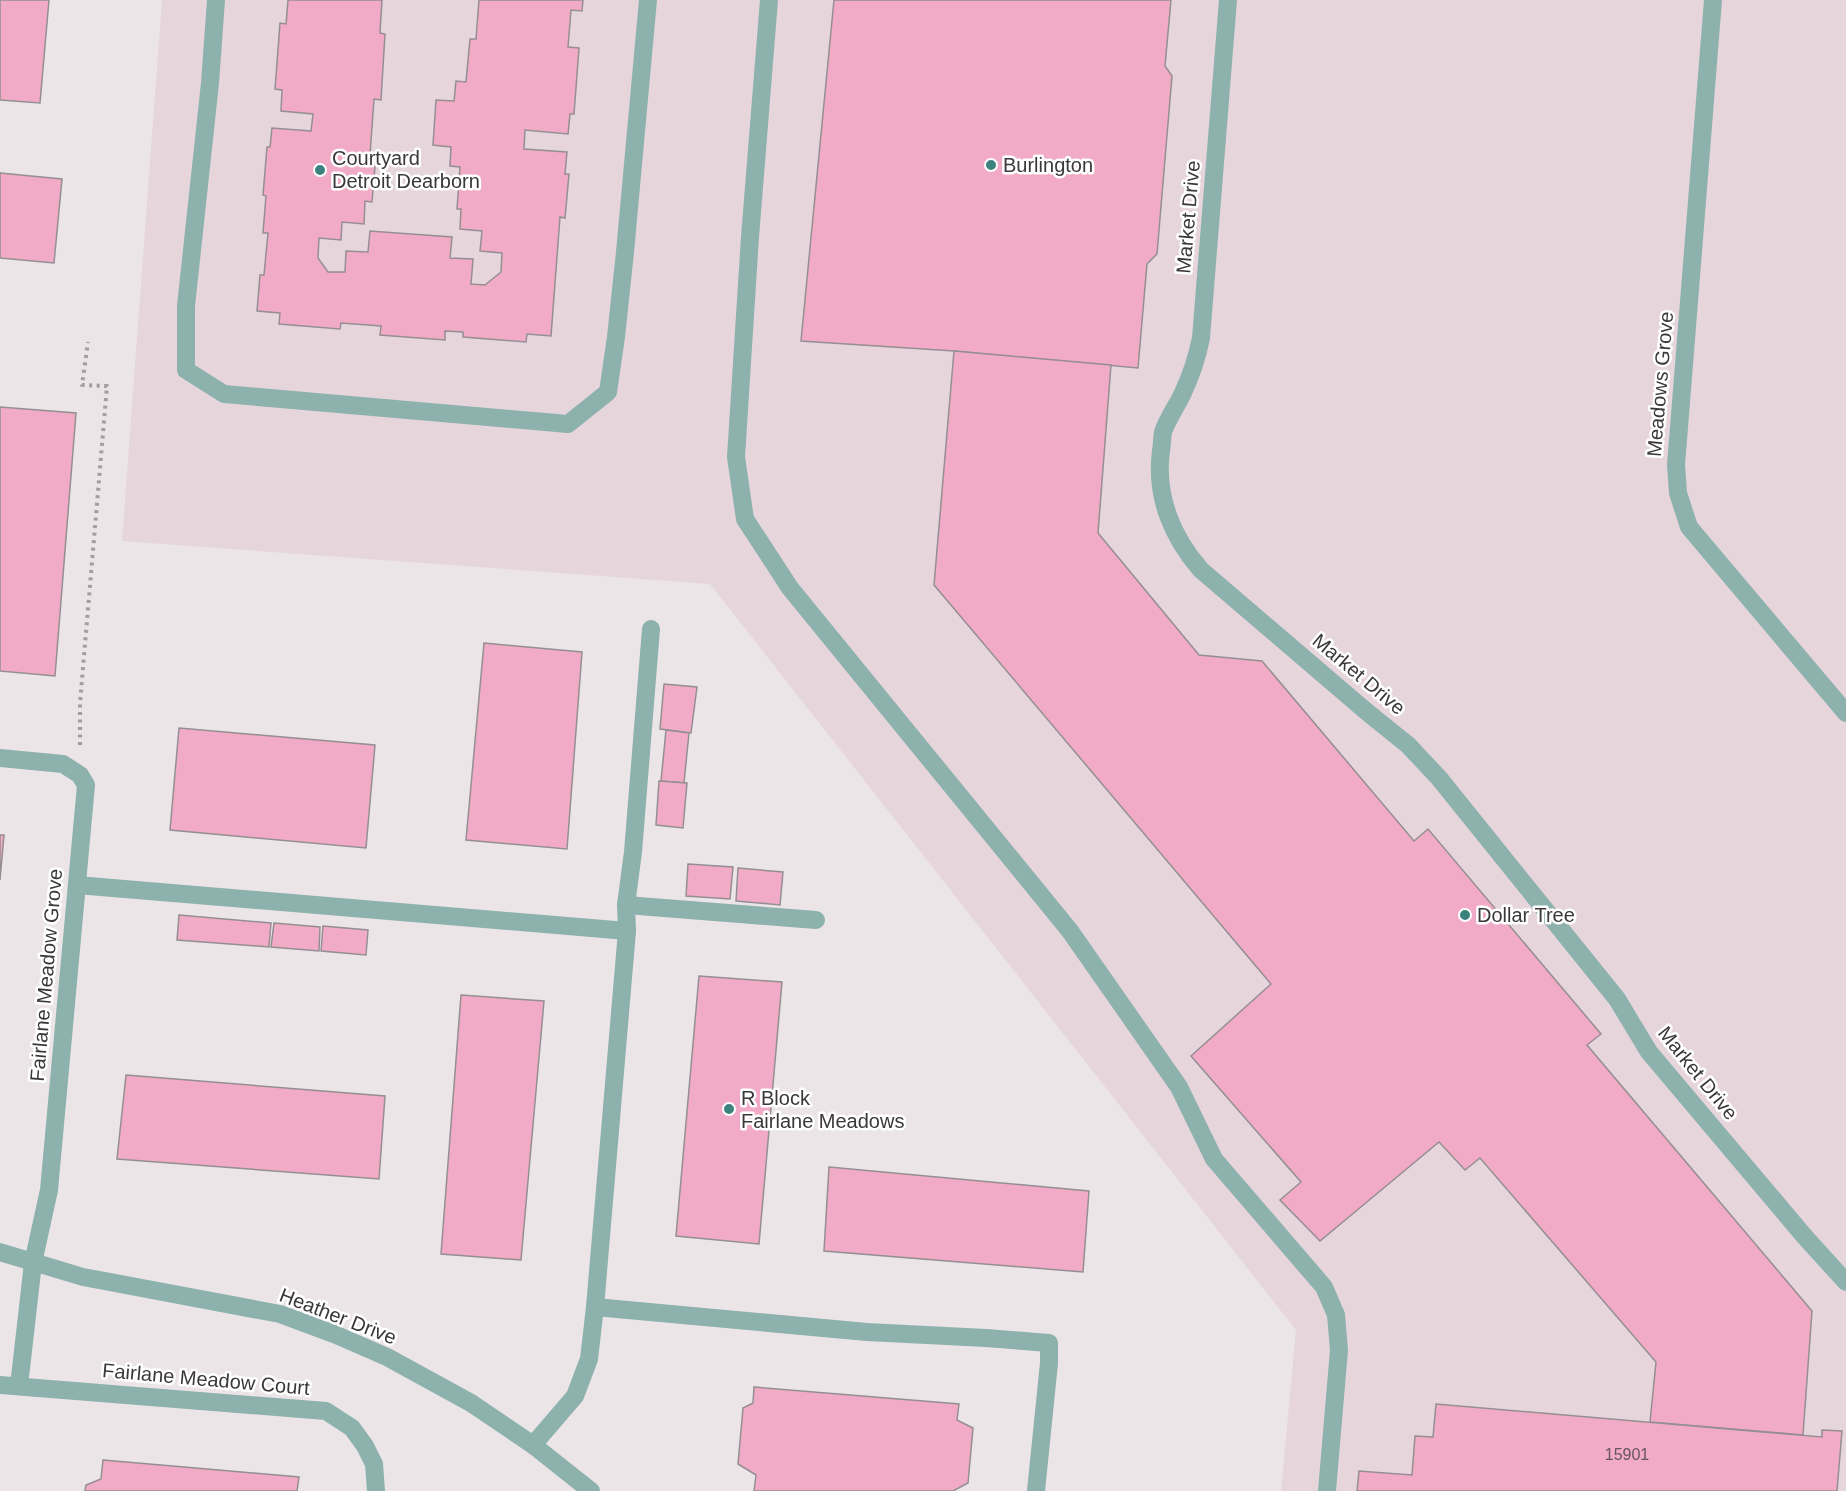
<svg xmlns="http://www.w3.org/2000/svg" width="1846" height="1491" viewBox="0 0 1846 1491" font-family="Helvetica,sans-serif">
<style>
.built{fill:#e6d6dc}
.building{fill:#f1abc6;stroke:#958f91;stroke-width:1.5}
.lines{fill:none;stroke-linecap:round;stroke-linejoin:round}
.path{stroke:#a29d9f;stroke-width:4;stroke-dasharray:3 4.5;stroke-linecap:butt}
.lane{stroke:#8db1ad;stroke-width:18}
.street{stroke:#8db1ad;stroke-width:18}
.poi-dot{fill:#3b827c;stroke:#fff;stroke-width:2}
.labels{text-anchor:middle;stroke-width:5;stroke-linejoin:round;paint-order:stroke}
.number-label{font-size:16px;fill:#68555c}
.poi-label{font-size:20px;fill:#3b3839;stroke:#fff;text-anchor:start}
.street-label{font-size:20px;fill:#3b3839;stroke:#fff}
</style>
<rect width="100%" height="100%" fill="#ece5e7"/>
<path class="built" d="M162 0H1846V1491H1281L1296 1330 710 584 122 541Z"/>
<g class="building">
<path d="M0 0H49L40 103 0 100Z"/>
<path d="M288 0H382L380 33 385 34 381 100 374 99 370 155H376L372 202 365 201 364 224 342 222 341 240 319 238 318 258 328 272H345L346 251 368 252 370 231 452 237 450 258 473 259 471 284 485 285 501 272 502 253 480 251 482 231 460 229 461 209H457L460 167 450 166 451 147 433 145 436 100 454 101 456 81 466 82 470 39H476L479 0H583L582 11 571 10 568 47 579 48 574 114H570L568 134 525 130 524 149 567 152 565 174H569L565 218 560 217 551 336 527 334 526 342 463 337V332L445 331V340L380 335 381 326 341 323 340 329 279 324 280 313 257 311 260 275H264L268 233H263L266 196 263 195 267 147H270L272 128 311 131 313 114 281 111 282 90 275 89 280 23 286 24Z"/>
<path d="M834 0H1171L1165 66 1172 76 1157 254 1147 264 1138 368 954 351 801 341Z"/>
<path d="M0 173 62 179 54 263 0 258Z"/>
<path d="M954 351 1111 365 1098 533 1199 655 1262 661 1414 841 1428 829 1601 1034 1587 1045 1812 1311 1803 1435 1650 1422 1656 1362 1480 1158 1465 1170 1439 1142 1320 1241 1280 1200 1301 1182 1191 1056 1271 984 934 585Z"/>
<path d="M0 407 76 413 55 676 0 671Z"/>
<path d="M484 643 582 652 567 849 466 840Z"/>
<path d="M664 684 697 687 691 733 660 729Z"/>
<path d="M179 728 375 745 366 848 170 830Z"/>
<path d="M666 730 689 733 684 783 661 781Z"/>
<path d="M659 781 687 783 683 828 656 825Z"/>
<path d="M0 835H4L0 880Z"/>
<path d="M688 864 733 867 730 899 686 896Z"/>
<path d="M738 868 783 872 780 905 736 901Z"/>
<path d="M179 915 271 923 269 947 177 940Z"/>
<path d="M274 923 320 927 319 951 271 947Z"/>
<path d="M323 926 368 930 366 955 321 951Z"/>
<path d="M699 976 782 982 759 1244 676 1236Z"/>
<path d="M461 995 544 1001 521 1260 441 1254Z"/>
<path d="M126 1075 385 1096 379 1179 117 1159Z"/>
<path d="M829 1167 1089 1191 1083 1272 824 1251Z"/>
<path d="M754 1387 959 1404 957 1420 973 1428 968 1483 953 1491H754L756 1475 738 1464 743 1408 753 1403Z"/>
<path d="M1436 1404 1822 1437V1430L1842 1431 1837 1491H1357L1359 1471 1412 1475 1415 1436 1433 1437Z"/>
<path d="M103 1460 299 1477 297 1491H85L86 1485 101 1479Z"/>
</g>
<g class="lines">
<path class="path" d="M80 745V703L107 386 82 385 88 342"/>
<g class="lane">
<path d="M216 0 210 83 186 306V370L224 394 568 424 608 392 616 337 625 252 648 0"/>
<path d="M769 0 750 237 736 457 745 519 790 588 1070 931 1179 1087 1214 1159 1324 1287 1336 1315 1339 1350 1327 1491"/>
<path d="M651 629 633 852 626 905 816 920"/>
<path d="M595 1307 867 1332 986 1338 1049 1343V1363L1036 1491"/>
</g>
<g class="street">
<path d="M1228 0 1201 338C1197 358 1191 376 1182 395 1176 407 1167 420 1163 432 1162 438 1162 445 1161 451 1155 496 1172 537 1201 570L1367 712 1408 745 1439 778 1617 999 1649 1052 1805 1237 1846 1282"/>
<path d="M1713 0 1676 465 1678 493 1689 527 1846 713"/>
<path d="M0 758 63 764 80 775 86 785 49 1190 33 1263 19 1386"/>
<path d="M77 885 627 931"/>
<path d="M0 1252 83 1277 280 1314 334 1334 387 1357 471 1403 533 1445 591 1491"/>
<path d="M0 1385 326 1411 352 1428 365 1446 374 1464 376 1491"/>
<path d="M533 1445 575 1396 589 1359 595 1307 627 931 626 905"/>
</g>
</g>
<g class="poi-dot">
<circle cx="991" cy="165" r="6"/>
<circle cx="320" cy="170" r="6"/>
<circle cx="1465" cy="915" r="6"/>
<circle cx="729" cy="1109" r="6"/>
</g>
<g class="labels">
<g class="number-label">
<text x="1627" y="1460">15901</text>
</g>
<g class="poi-label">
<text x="332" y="165">Courtyard<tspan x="332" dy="23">Detroit Dearborn</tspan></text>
<text x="1003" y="172">Burlington</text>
<text x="1477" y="922">Dollar Tree</text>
<text x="741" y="1105">R Block<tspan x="741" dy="23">Fairlane Meadows</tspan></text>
</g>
<g class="street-label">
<text transform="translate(1188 217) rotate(-85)" y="7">Market Drive</text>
<text transform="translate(1660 384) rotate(-85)" y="7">Meadows Grove</text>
<text transform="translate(1359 674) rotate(40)" y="7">Market Drive</text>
<text transform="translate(46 975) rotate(-85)" y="7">Fairlane Meadow Grove</text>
<text transform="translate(1698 1073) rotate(51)" y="7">Market Drive</text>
<text transform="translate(338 1316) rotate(21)" y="7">Heather Drive</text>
<text transform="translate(206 1379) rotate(5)" y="7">Fairlane Meadow Court</text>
</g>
</g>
</svg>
